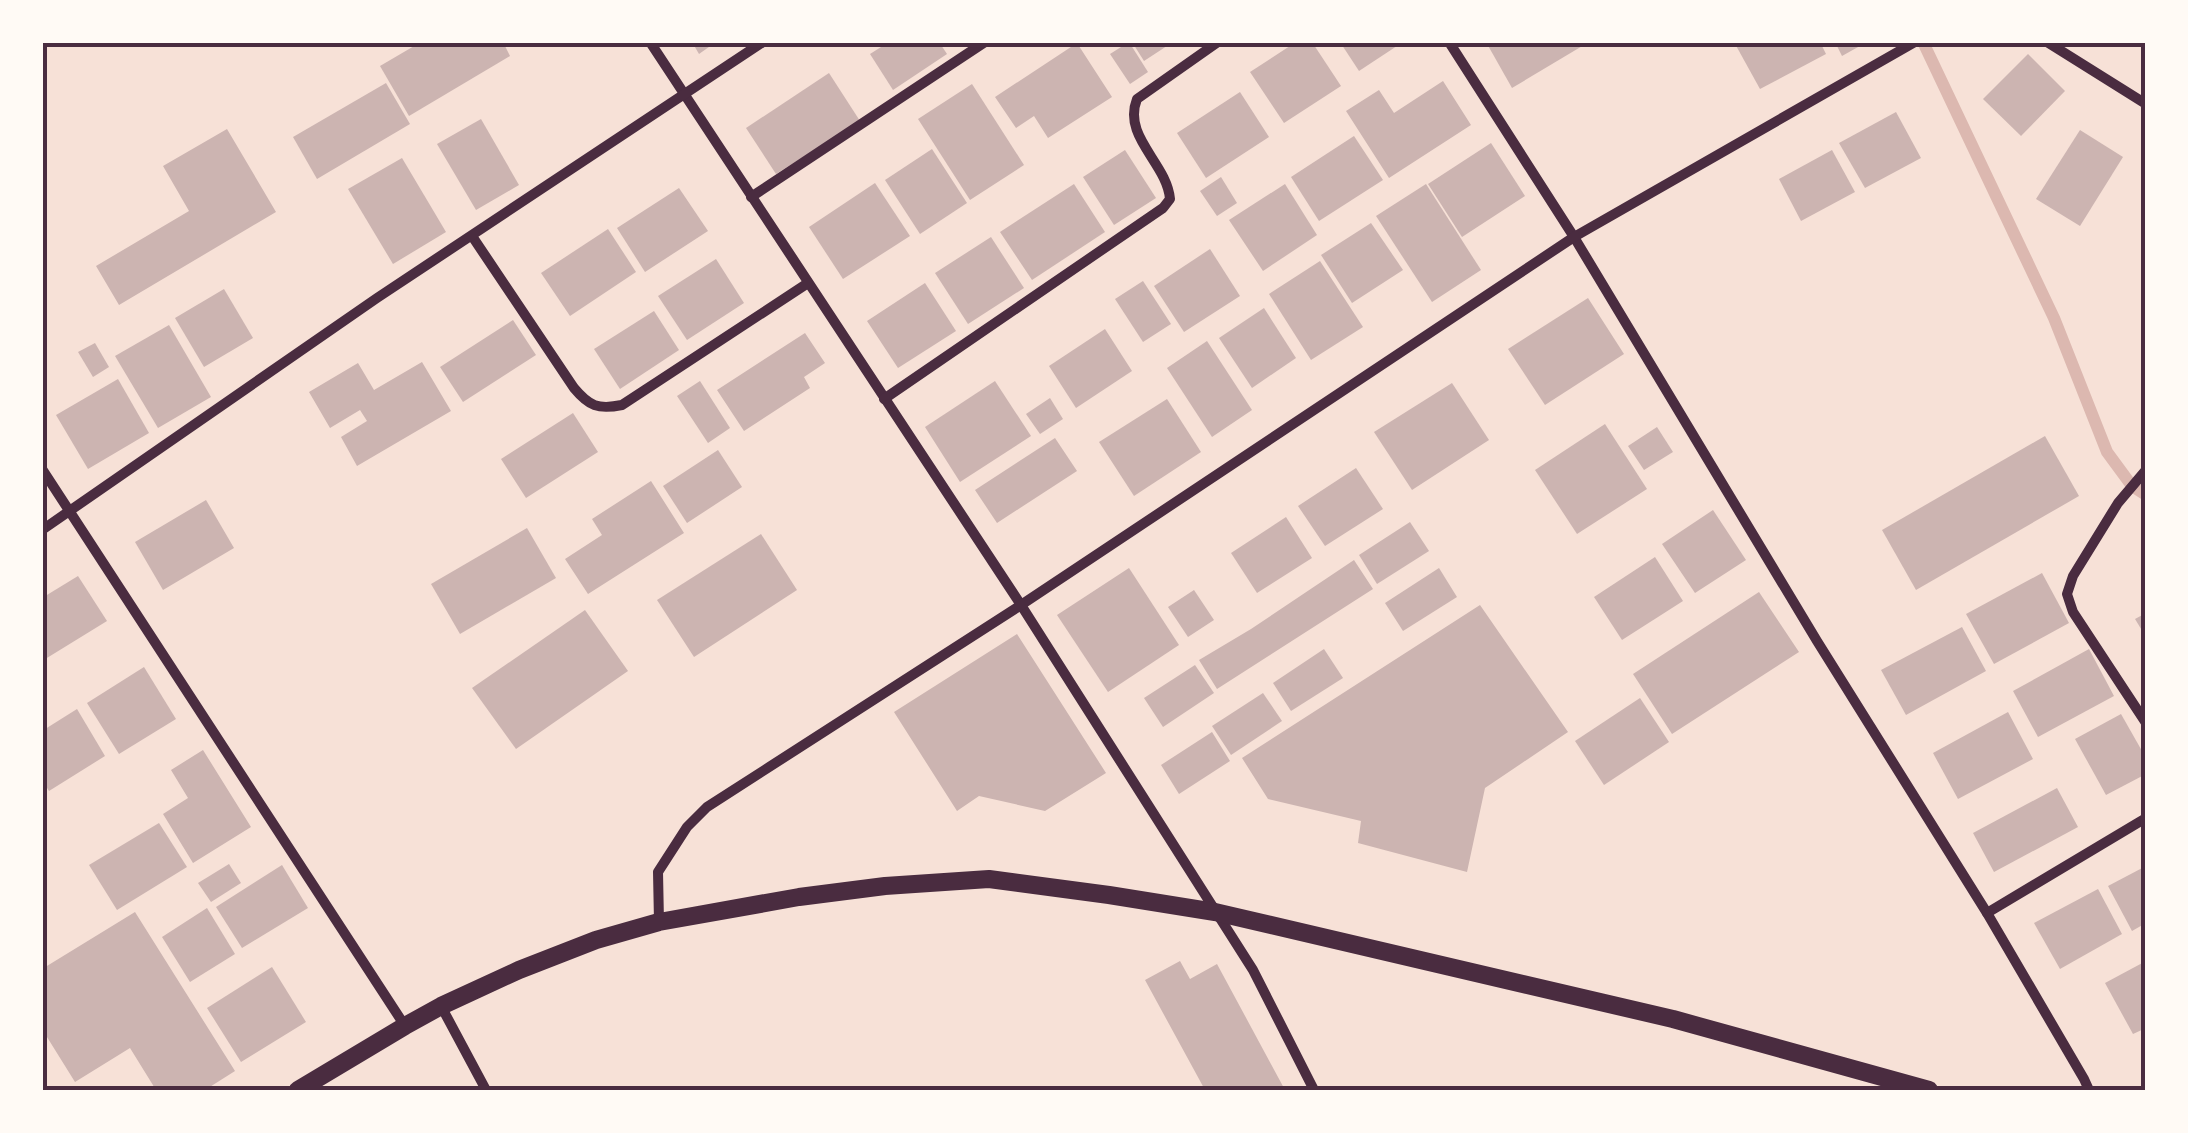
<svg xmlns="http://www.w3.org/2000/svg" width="2188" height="1133" viewBox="0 0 2188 1133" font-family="Arial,sans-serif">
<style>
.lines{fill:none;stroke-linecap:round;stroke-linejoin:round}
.stream{stroke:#dcb8b0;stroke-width:12}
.building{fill:#ccb4b1}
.minor{stroke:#4a2c40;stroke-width:10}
.tertiary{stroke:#4a2c40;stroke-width:18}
.neatline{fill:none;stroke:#4a2c40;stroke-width:4}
</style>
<rect width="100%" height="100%" fill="#f7e1d7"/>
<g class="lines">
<path class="stream" d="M1923 42 2054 318 2107 452 2132 486 2146 495"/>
</g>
<g class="building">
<path d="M421 42H503L510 56 409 116 380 66Z"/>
<path d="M692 42H716L699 54Z"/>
<path d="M889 42H939L947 54 893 90 870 54Z"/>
<path d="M1129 42 1148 72 1130 84 1110 54Z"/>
<path d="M1132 42H1173L1144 61Z"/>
<path d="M1296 42H1312L1341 86 1284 123 1250 72Z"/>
<path d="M1340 42H1403L1359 71Z"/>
<path d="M1486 42H1589L1512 88Z"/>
<path d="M1734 42H1820L1826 54 1760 89Z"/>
<path d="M1835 42H1867L1842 56Z"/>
<path d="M1077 43 1112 97 1048 138 1034 116 1016 128 995 97Z"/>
<path d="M2028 54 2065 91 2021 136 1983 99Z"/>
<path d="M829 73 860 121 776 174 746 128Z"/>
<path d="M1443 81 1471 125 1389 178 1346 111 1379 90 1394 113Z"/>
<path d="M386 83 410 124 317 179 293 137Z"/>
<path d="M972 84 1024 165 970 200 918 119Z"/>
<path d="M1240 92 1269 137 1206 178 1177 133Z"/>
<path d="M1896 112 1921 158 1865 188 1839 143Z"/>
<path d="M481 119 519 185 476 210 437 144Z"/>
<path d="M227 129 276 212 119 305 96 266 189 211 163 166Z"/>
<path d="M2080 130 2123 157 2080 226 2036 199Z"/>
<path d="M1354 136 1383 180 1319 221 1291 177Z"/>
<path d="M1491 143 1525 196 1462 237 1428 184Z"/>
<path d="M932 149 967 203 920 234 885 180Z"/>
<path d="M1125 150 1156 198 1114 225 1083 177Z"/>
<path d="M1832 150 1855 192 1801 221 1779 179Z"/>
<path d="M402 158 446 232 393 264 348 189Z"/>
<path d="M1221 177 1237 203 1217 216 1200 191Z"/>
<path d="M875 183 910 236 843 279 809 227Z"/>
<path d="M1074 184 1105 232 1032 280 1000 232Z"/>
<path d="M1285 184 1317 235 1263 271 1229 220Z"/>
<path d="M1426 184 1481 270 1432 302 1376 216Z"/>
<path d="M679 188 708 231 645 272 617 228Z"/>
<path d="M1371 223 1403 270 1352 303 1321 255Z"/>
<path d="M608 229 636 272 570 316 541 273Z"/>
<path d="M991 237 1024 288 968 324 935 273Z"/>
<path d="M1210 249 1240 296 1184 332 1154 286Z"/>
<path d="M716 259 744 303 687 340 658 296Z"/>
<path d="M1320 261 1363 327 1311 360 1269 294Z"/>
<path d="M1143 281 1171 324 1143 342 1115 299Z"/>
<path d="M925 283 956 331 898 368 867 321Z"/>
<path d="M224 289 253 338 204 367 175 318Z"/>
<path d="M1588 298 1624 354 1545 405 1508 349Z"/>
<path d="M1264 308 1296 358 1252 388 1219 338Z"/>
<path d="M654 311 679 350 620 389 594 349Z"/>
<path d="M513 320 536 355 463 402 440 367Z"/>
<path d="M169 325 211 397 158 428 115 356Z"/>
<path d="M1105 329 1132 371 1076 408 1049 366Z"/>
<path d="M805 333 825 363 804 377 810 388 744 431 717 390Z"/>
<path d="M1207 341 1252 410 1212 437 1167 368Z"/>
<path d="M95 343 109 367 93 377 78 352Z"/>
<path d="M422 362 451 411 357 466 341 437 367 421 360 410 330 428 309 392 358 363 374 390Z"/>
<path d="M118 379 149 433 88 469 56 415Z"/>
<path d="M700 381 730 428 708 443 677 396Z"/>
<path d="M995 381 1031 436 960 482 925 427Z"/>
<path d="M1452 383 1489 440 1412 490 1374 432Z"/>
<path d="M1050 398 1063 419 1040 434 1026 414Z"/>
<path d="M1167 399 1201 452 1134 496 1099 442Z"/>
<path d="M573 413 598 452 526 498 501 459Z"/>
<path d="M1605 424 1647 489 1577 534 1535 470Z"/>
<path d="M1657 427 1673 452 1644 470 1628 446Z"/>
<path d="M2045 436 2079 496 1916 590 1882 530Z"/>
<path d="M1055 438 1077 471 997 523 975 490Z"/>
<path d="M718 450 742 487 687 523 663 486Z"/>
<path d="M1356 468 1383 509 1325 546 1298 506Z"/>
<path d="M651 481 684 533 588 594 565 559 602 535 592 519Z"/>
<path d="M206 500 234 548 163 590 135 542Z"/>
<path d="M1713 510 1746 560 1695 593 1662 544Z"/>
<path d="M1286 517 1312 558 1257 593 1231 553Z"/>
<path d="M1410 522 1429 551 1377 584 1359 555Z"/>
<path d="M527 528 556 578 460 634 431 584Z"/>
<path d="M761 534 797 590 694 657 657 600Z"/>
<path d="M1655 557 1683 601 1622 640 1594 597Z"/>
<path d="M1354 560 1373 589 1217 689 1199 660 1251 629Z"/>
<path d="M1129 568 1179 645 1108 692 1057 615Z"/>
<path d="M1439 568 1457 597 1403 631 1385 603Z"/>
<path d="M2042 573 2069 623 1994 664 1966 614Z"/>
<path d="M78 576 107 621 42 661V598Z"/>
<path d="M1194 590 1214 620 1188 637 1168 607Z"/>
<path d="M1759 592 1799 652 1672 734 1633 674Z"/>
<path d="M1480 605 1568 732 1485 788 1467 872 1358 843 1361 821 1268 799 1242 758Z"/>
<path d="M585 610 628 671 516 749 472 688Z"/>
<path d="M2146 613V637L2135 619Z"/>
<path d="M1962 627 1986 671 1906 715 1881 670Z"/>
<path d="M1017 634 1106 773 1045 811 979 796 957 811 894 712Z"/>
<path d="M1324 649 1343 678 1291 711 1273 683Z"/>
<path d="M2089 649 2114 696 2038 737 2013 691Z"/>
<path d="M1195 665 1214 693 1163 727 1144 698Z"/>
<path d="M144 667 176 719 119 754 87 703Z"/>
<path d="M1263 693 1282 721 1231 755 1212 726Z"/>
<path d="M1640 698 1669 742 1604 785 1575 741Z"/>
<path d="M77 709 105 756 49 791 42 780V731Z"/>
<path d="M2008 712 2033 759 1958 799 1933 753Z"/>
<path d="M2121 714 2146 758V774L2106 795 2075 739Z"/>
<path d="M1212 732 1230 761 1179 794 1161 765Z"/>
<path d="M203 750 251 827 193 863 163 814 188 798 171 770Z"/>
<path d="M2057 788 2078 827 1994 872 1973 833Z"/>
<path d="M159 823 187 867 117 910 89 865Z"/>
<path d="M229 864 241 883 211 902 198 883Z"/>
<path d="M282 865 308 908 242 948 216 907Z"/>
<path d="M2146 866V923L2132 931 2108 886Z"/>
<path d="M2098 889 2122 934 2060 969 2034 923Z"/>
<path d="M207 908 235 954 190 982 162 937Z"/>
<path d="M135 912 235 1071 205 1090H156L130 1048 75 1082 42 1029V969Z"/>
<path d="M1180 961 1190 979 1217 964 1285 1090H1205L1145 980Z"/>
<path d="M2146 961V1028L2133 1034 2105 983Z"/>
<path d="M272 967 306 1022 241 1062 207 1008Z"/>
</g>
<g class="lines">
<g class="minor">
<path d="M650 42 1021 605 1253 970 1314 1090"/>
<path d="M1449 42 1574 237 1817 641 1987 913 2084 1079 2089 1090"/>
<path d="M2047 42 2146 104"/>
<path d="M751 197 985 42"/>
<path d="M472 236 574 388C589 406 598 410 622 405L808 283"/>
<path d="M884 399 1163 208 1170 199C1167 163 1122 137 1137 99L1218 42"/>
<path d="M42 469 405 1026"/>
<path d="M2146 470 2118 503 2073 576 2067 594 2073 612 2146 723"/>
<path d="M42 530 377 298 763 42"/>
<path d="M1987 913 2146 818"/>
<path d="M659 922 658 872 687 827 707 807 1021 605 1574 237 1915 42"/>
<path d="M441 1006 486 1090"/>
</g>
<path class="tertiary" d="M298 1090 405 1026 441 1006 519 970 596 940 659 922 799 897 885 886 989 879 1109 895 1215 912 1673 1019 1929 1090"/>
</g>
<rect width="2188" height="1133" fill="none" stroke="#fffaf5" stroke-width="90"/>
<rect x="45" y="45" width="2098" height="1043" class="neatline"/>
</svg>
